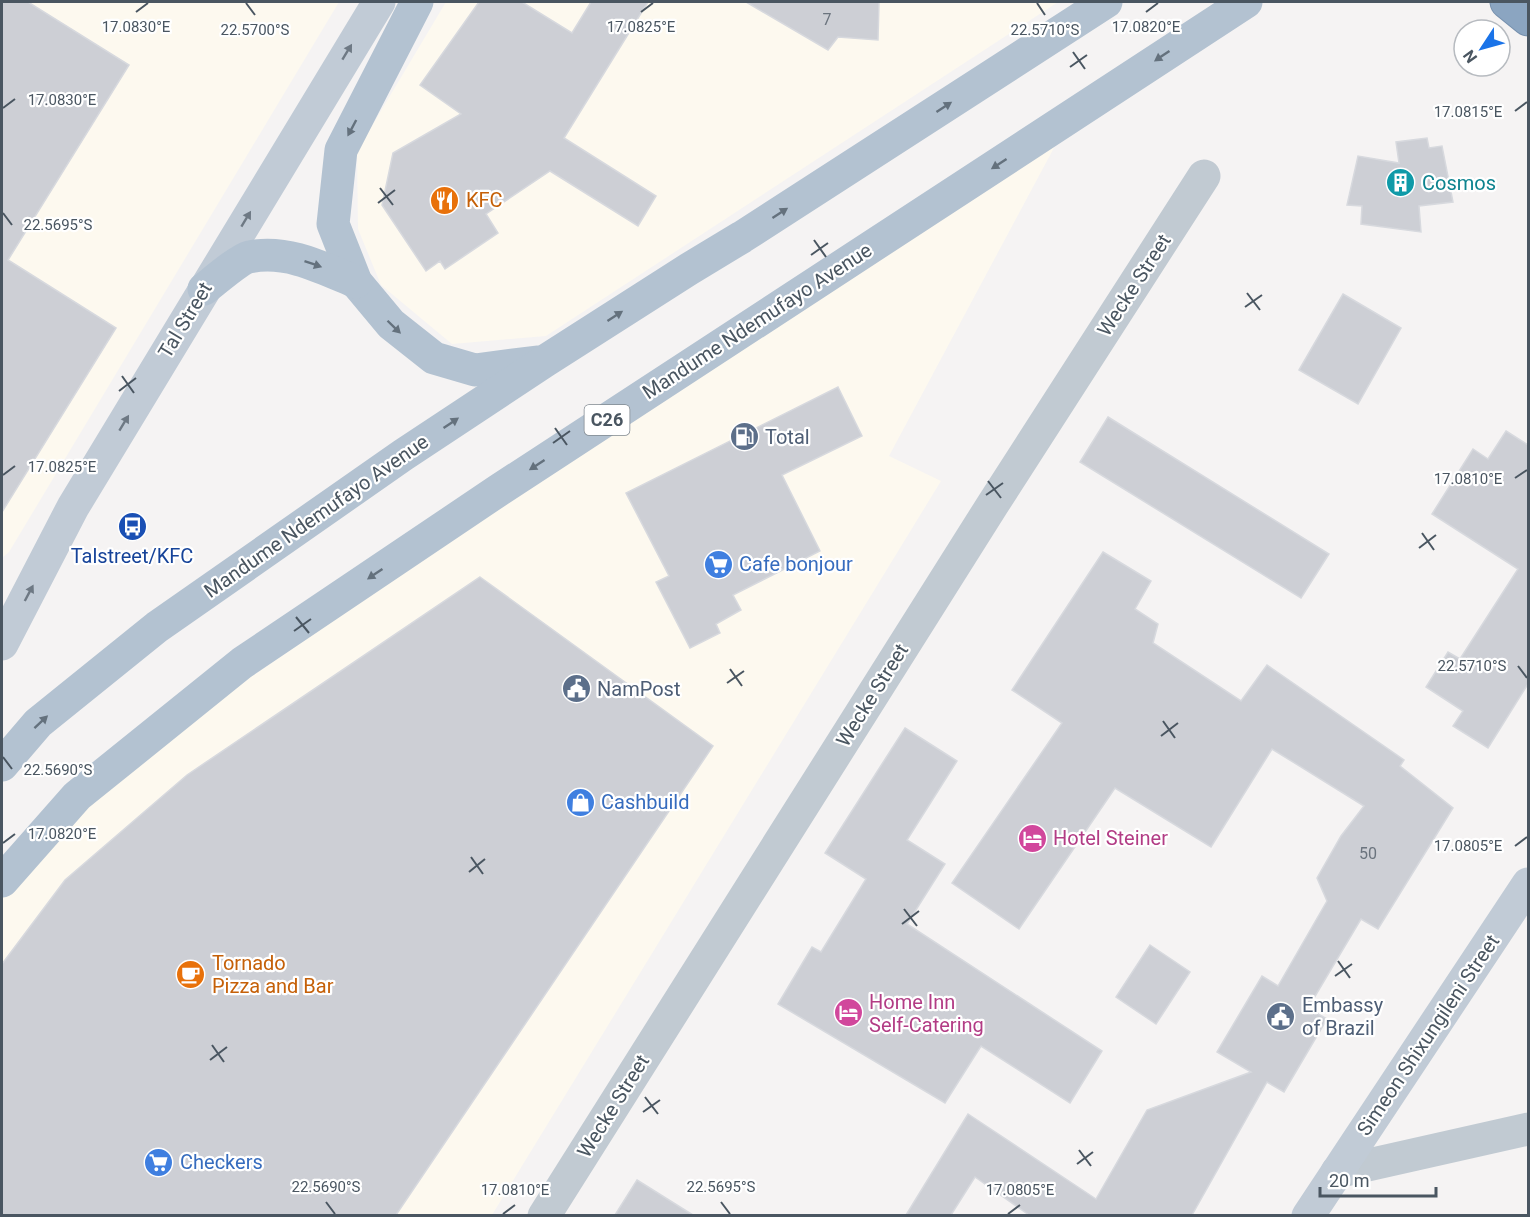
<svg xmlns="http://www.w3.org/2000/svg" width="1530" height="1217" viewBox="0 0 1530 1217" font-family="Roboto,sans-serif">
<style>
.commercial{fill:#fdf9ef}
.building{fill:#cdcfd5;stroke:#d7d9de;stroke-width:1.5}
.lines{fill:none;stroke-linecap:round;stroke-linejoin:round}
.highway-casing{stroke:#7690ad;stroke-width:35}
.street{stroke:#c1cad2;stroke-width:33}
.secondary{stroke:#c1cbd6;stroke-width:33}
.primary{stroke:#b3c2d1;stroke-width:33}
.highway{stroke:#8ba5c1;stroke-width:33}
.oneway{fill:#6e7984}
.oneway2{fill:#64717d}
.ticks{fill:none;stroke:#4a5661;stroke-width:2}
.labels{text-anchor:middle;stroke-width:4.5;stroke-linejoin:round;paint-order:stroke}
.number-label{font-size:16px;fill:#6b747e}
.shield{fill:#fff;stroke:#808990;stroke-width:1.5}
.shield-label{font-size:18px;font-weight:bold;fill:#4a5661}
.culture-label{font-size:20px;fill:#0d838f;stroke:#fff;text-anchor:start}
.food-label{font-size:20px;fill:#c56008;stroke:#fff;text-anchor:start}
.street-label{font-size:20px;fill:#4a5661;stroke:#fff}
.service-label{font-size:20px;fill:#4e5e75;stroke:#fff;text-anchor:start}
.transit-label{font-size:20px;fill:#164399;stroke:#fff}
.shop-label{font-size:20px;fill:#366cbe;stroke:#fff;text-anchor:start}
.hotel-label{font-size:20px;fill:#b23c85;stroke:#fff;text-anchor:start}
.ticks-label{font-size:15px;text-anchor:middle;fill:#4a5661;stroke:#fff;stroke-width:4.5;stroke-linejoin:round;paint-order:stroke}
</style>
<rect width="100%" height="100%" fill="#f5f3f3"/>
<g class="commercial">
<path d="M2 2H339L9 552 2 558Z"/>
<path d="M446 2H1058L546 336 452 344 381 285 358 229 357 151Z"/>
<path d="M1071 116 889 456 941 481 492 1215 2 1216V881L77 796Z"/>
</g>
<g class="building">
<path d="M2 2H28L129 65 8 260 116 328 2 512Z"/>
<path d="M479 2H522L572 33 591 2H648L564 138 656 196 638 226 550 171 486 214 498 233 445 269 440 261 426 271 382 205 393 153 461 114 420 85Z"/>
<path d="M746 2H879L878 40 838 37 828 50Z"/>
<path d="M1427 138 1429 148 1442 146 1453 202 1419 206 1421 232 1361 224 1362 206 1347 205 1358 156 1399 163 1396 142Z"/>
<path d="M1343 294 1401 328 1358 404 1299 370Z"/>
<path d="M838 387 862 436 782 475 820 551 733 595 741 610 716 624 720 633 690 648 656 582 669 576 626 493Z"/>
<path d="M1108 417 1329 554 1301 598 1080 462Z"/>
<path d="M1506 431 1528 445V684L1488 748 1453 726 1463 711 1426 687 1448 652 1460 659 1518 569 1432 514 1473 449 1488 459Z"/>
<path d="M1103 552 1151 581 1135 609 1158 624 1153 643 1241 701 1267 665 1404 760 1400 766 1453 808 1378 929 1361 919 1308 1008 1327 1019 1284 1092 1267 1082 1192 1215H1029L975 1177 951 1215H906L968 1114 1096 1199 1147 1110 1251 1072 1217 1052 1262 976 1278 986 1327 901 1317 878 1341 836 1364 806 1272 749 1211 847 1115 788 1019 929 952 883 1062 723 1012 690Z"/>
<path d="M480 577 713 746 396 1215H2V964L65 880 187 775Z"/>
<path d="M905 728 957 761 907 840 945 864 907 924 1102 1051 1070 1103 981 1046 945 1103 778 1004 812 947 821 952 866 879 825 853Z"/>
<path d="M1150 945 1190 972 1156 1024 1116 997Z"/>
<path d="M637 1180 693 1215H615Z"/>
</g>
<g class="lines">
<defs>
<path id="highway" d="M1507 2 1528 19"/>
</defs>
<use href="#highway" class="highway-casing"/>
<g class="street">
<path d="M1337 1172 1528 1129"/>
<path d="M544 1216 993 504 1204 176"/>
</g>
<g class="secondary">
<path d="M2 644 73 507 379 2"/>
<path d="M1308 1216 1528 884"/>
</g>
<g class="primary">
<path d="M417 2 341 150 333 224 356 282 391 324 434 358 475 370 537 362"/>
<path d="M204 289C213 282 240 259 249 257 287 249 323 268 356 282"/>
<path d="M2 765 38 723 157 627 403 455 545 361 689 269 742 237 1106 2"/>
<path d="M2 881 77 796 242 663 499 490 1246 2"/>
</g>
<use href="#highway" class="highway"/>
</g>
<defs><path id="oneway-solid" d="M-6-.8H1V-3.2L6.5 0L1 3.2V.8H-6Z" transform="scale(1.5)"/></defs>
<g class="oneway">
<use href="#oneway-solid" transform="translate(347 52) rotate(-59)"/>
<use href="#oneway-solid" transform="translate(246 219) rotate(-59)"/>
<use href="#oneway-solid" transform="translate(124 423) rotate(-59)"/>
<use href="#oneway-solid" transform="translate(29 593) rotate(-62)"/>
</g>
<g class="oneway2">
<use href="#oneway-solid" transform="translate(1162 56) rotate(146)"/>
<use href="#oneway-solid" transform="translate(944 107) rotate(-33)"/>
<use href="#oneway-solid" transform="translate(352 128) rotate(118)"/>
<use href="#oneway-solid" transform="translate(999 164) rotate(147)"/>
<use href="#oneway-solid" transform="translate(780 213) rotate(-33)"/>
<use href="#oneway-solid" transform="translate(313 264) rotate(19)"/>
<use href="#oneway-solid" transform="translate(615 316) rotate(-33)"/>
<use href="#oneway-solid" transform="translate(394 327) rotate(44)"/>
<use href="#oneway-solid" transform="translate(451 423) rotate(-34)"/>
<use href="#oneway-solid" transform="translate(537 465) rotate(147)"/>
<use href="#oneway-solid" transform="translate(375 574) rotate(146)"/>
<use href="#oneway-solid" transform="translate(41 722) rotate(-43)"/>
</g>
<path class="ticks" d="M246 3 255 15M1037 3 1045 15M136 12 148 3M641 12 653 3M1146 12 1158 3M1073 52 1085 69M1070 67 1087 55M3 108 15 99M1515 111 1527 102M380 188 393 205M378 203 395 190M3 213 12 225M814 240 826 257M811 255 828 243M1247 293 1260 310M1245 307 1262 295M122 376 134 393M119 391 136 378M555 428 567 445M553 443 570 431M3 475 15 466M1515 478 1527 470M988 481 1001 498M986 495 1003 483M1422 533 1434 550M1419 548 1436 535M296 617 309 633M294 631 311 619M1518 666 1527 678M730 669 742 686M727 683 744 671M1163 721 1175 738M1161 736 1178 723M3 757 12 769M3 843 15 834M1515 846 1527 837M471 857 483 874M469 872 485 859M904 909 917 926M902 924 919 911M1338 961 1350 978M1335 976 1352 964M212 1045 224 1062M210 1060 227 1047M645 1097 658 1114M643 1112 660 1100M1079 1150 1091 1166M1077 1164 1093 1152M326 1202 335 1214M721 1202 730 1214M503 1214 515 1205M1008 1214 1020 1205"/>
<defs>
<symbol id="building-disc" viewBox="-11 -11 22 22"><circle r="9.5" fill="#0f9aa8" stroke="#fff"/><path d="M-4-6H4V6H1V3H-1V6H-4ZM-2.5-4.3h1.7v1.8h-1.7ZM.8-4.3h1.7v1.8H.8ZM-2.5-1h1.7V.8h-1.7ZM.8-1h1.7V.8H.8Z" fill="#fff"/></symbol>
<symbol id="restaurant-disc" viewBox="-11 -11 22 22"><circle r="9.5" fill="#e8710a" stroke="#fff"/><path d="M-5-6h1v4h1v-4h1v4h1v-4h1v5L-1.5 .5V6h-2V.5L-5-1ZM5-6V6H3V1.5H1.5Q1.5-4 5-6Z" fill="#fff"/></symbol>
<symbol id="fuel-disc" viewBox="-11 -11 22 22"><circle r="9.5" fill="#5c6f8a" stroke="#fff"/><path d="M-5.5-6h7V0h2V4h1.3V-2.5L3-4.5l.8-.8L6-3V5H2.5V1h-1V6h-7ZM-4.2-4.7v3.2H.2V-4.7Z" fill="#fff"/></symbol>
<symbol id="bus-disc" viewBox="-11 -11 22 22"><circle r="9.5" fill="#1a4fb4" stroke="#fff"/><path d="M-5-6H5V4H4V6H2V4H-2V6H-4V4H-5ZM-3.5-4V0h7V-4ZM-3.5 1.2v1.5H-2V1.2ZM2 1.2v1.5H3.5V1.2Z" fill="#fff"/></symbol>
<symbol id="supermarket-disc" viewBox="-11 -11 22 22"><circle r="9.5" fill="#3f7fe0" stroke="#fff"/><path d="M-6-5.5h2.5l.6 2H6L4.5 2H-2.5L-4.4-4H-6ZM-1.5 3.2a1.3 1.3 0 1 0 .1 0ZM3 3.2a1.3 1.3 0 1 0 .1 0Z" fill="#fff"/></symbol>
<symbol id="civic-disc" viewBox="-11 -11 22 22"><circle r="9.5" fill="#5c6f8a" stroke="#fff"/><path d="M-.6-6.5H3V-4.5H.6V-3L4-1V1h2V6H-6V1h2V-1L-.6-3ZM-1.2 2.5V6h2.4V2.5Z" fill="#fff"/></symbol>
<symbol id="shop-disc" viewBox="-11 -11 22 22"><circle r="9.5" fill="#3f7fe0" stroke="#fff"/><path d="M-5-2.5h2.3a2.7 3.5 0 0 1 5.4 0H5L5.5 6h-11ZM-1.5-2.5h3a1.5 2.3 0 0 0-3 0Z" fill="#fff"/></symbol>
<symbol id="hotel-disc" viewBox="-11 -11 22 22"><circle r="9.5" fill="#d1479c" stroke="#fff"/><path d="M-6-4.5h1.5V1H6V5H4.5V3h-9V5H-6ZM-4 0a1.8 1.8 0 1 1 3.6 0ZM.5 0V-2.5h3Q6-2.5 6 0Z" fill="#fff"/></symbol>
<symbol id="cafe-disc" viewBox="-11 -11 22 22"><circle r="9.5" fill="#e8710a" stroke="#fff"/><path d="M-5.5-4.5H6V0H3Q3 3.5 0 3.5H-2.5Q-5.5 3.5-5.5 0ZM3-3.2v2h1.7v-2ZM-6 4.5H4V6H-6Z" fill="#fff"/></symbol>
</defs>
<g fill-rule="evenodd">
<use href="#building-disc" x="1384" y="166" width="33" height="33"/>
<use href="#restaurant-disc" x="428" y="184" width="33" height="33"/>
<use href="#fuel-disc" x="728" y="420" width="33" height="33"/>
<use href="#bus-disc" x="116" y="510" width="33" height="33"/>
<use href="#supermarket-disc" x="702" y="548" width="33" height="33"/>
<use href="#civic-disc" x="560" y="672" width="33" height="33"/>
<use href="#shop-disc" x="564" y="786" width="33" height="33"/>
<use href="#hotel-disc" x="1016" y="822" width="33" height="33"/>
<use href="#cafe-disc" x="174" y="958" width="33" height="33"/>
<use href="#hotel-disc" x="832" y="996" width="33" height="33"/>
<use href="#civic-disc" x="1264" y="1000" width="33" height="33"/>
<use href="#supermarket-disc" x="142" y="1146" width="33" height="33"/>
</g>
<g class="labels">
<g class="number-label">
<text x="827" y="25">7</text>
<text x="1368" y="859">50</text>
</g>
<rect class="shield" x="584.5" y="405" width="45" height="30" rx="4.5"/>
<g class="shield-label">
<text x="607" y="426">C26</text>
</g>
<g class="culture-label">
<text x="1422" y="190">Cosmos</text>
</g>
<g class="food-label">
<text x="466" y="207">KFC</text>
<text x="212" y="970">Tornado<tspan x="212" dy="23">Pizza and Bar</tspan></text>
</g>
<g class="street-label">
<text transform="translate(1134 285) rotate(-57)" y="7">Wecke Street</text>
<text transform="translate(185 320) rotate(-59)" y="7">Tal Street</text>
<text transform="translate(757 321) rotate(-33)" y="7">Mandume Ndemufayo Avenue</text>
<text transform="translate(316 516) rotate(-35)" y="7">Mandume Ndemufayo Avenue</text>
<text transform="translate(872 695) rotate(-58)" y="7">Wecke Street</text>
<text transform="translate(1428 1035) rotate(-56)" y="7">Simeon Shixungileni Street</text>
<text transform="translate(613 1106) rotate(-58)" y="7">Wecke Street</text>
</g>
<g class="service-label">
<text x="765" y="444">Total</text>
<text x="597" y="696">NamPost</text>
<text x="1302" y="1012">Embassy<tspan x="1302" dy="23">of Brazil</tspan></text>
</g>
<g class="transit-label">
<text x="132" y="563">Talstreet/KFC</text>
</g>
<g class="shop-label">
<text x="739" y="571">Cafe bonjour</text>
<text x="601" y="809">Cashbuild</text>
<text x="180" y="1169">Checkers</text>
</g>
<g class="hotel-label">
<text x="1053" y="845">Hotel Steiner</text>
<text x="869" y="1009">Home Inn<tspan x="869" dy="23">Self-Catering</tspan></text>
</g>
</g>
<g class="ticks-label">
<text x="136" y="32">17.0830°E</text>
<text x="641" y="32">17.0825°E</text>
<text x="1146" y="32">17.0820°E</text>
<text x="255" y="35">22.5700°S</text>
<text x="1045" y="35">22.5710°S</text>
<text x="62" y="105">17.0830°E</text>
<text x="1468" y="117">17.0815°E</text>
<text x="58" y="230">22.5695°S</text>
<text x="62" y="472">17.0825°E</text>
<text x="1468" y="484">17.0810°E</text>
<text x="1472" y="671">22.5710°S</text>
<text x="58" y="775">22.5690°S</text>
<text x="62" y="839">17.0820°E</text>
<text x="1468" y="851">17.0805°E</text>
<text x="326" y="1192">22.5690°S</text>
<text x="721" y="1192">22.5695°S</text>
<text x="515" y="1195">17.0810°E</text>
<text x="1020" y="1195">17.0805°E</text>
</g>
<rect width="1530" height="1217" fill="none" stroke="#4a5661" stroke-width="6"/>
<g transform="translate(1482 48) rotate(234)"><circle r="28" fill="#ffffff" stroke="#b7bbc0" stroke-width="1.5"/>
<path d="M0-4.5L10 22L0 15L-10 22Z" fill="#1a73e8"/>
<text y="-9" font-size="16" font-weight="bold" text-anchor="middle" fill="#4a5661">N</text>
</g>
<path d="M1320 1187v9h116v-9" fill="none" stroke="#4a5661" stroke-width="3"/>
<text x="1329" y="1187" font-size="18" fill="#4a5661" stroke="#ffffff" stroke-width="4.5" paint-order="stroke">20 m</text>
</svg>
